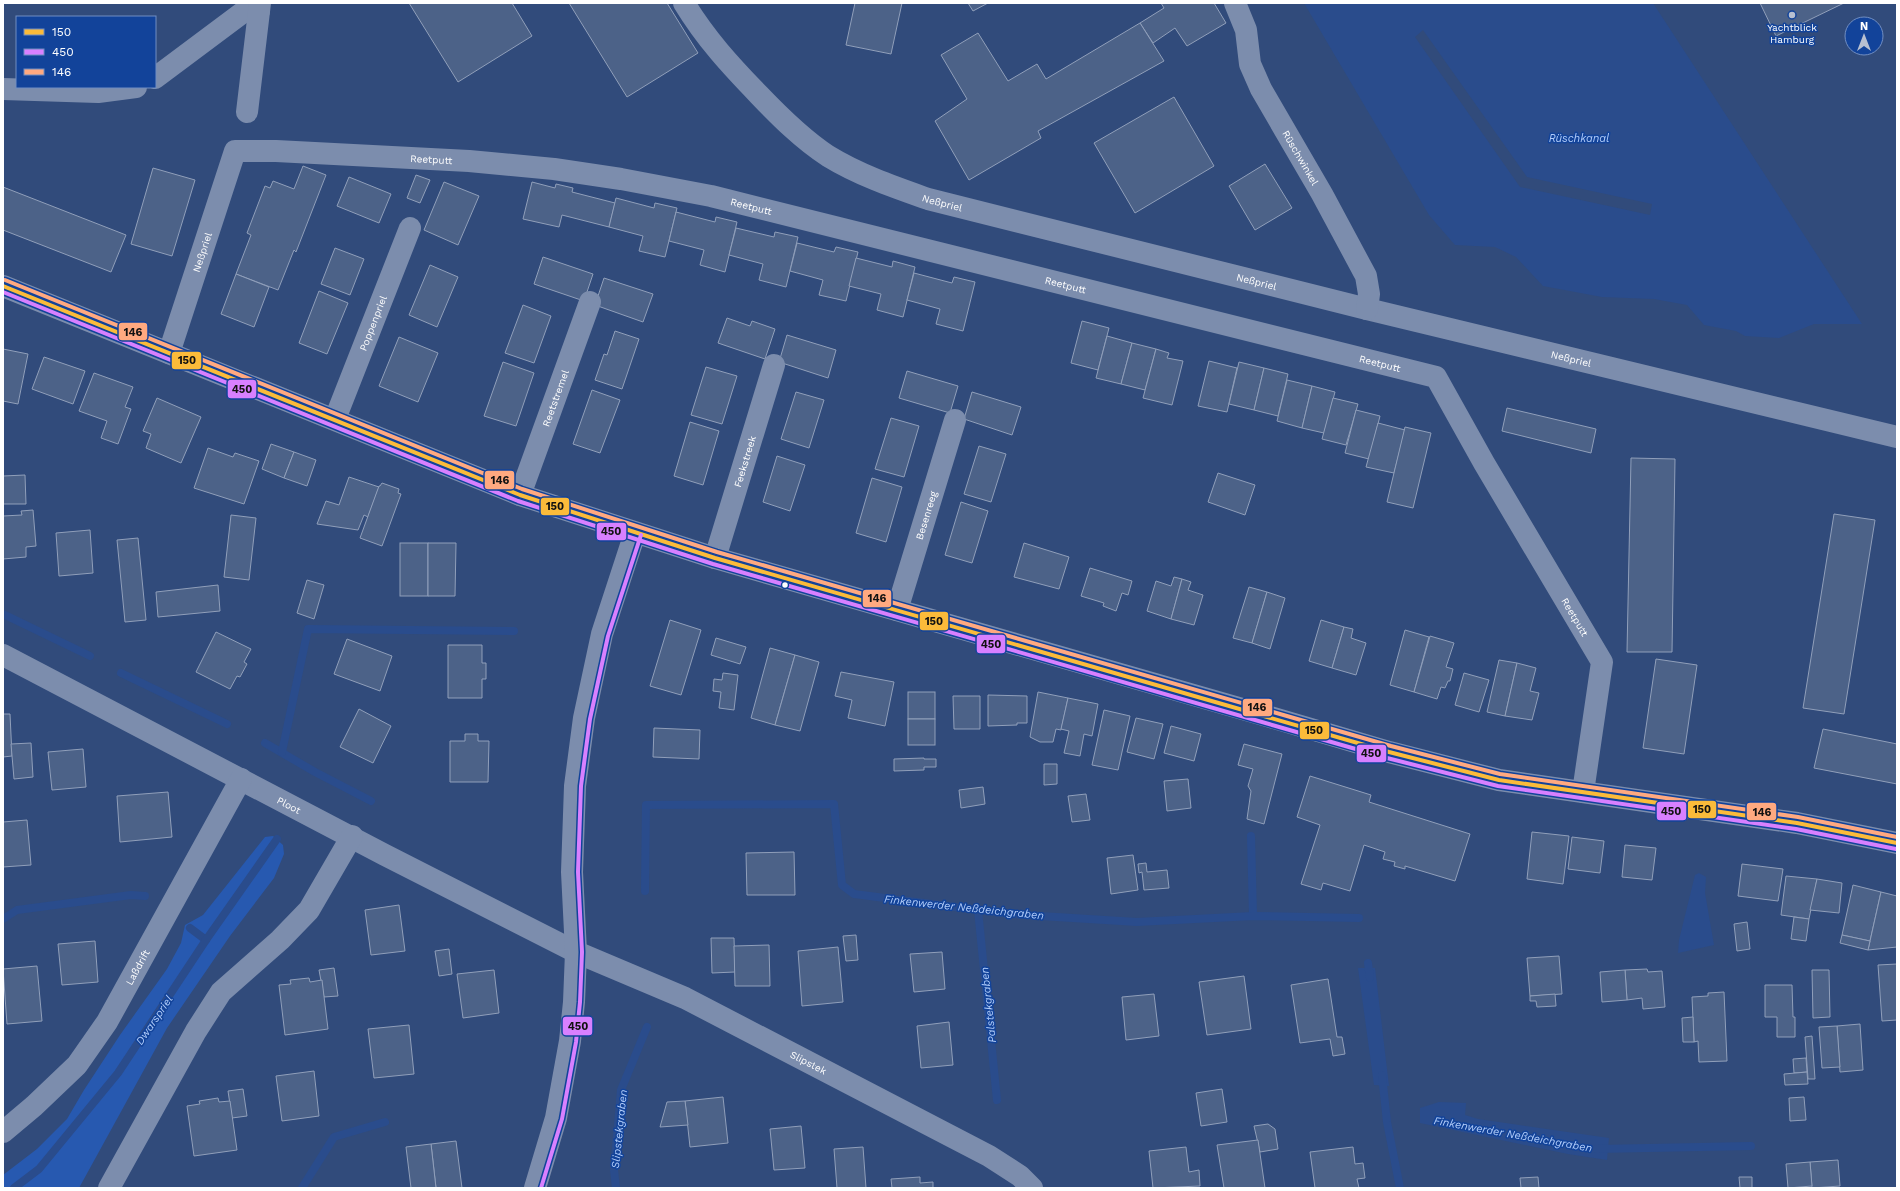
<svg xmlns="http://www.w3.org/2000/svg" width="1900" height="1191" viewBox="0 0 1900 1191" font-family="'Work Sans',sans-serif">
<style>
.green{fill:#2759b0}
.water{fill:#2a4c8c}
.pier{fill:#314b7b}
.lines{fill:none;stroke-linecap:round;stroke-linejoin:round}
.stream{stroke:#2a4c8c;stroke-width:8}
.building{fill:#4c6288;stroke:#909fba}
.minor{stroke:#7c8dad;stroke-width:22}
.bus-1-casing{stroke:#12439a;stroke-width:7}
.bus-2-casing{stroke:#12439a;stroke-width:7}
.bus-3-casing{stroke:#12439a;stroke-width:7}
.bus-1{stroke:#fbbb3a;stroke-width:4}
.bus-2{stroke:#d880ff;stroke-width:4}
.bus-3{stroke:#ffa980;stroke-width:4}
.poi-dot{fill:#b7c0d1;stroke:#12439a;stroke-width:1.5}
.bus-dot{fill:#fff;stroke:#12439a;stroke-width:1.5}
.labels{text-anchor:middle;stroke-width:3;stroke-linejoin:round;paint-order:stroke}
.poi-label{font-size:10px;fill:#fff;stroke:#12439a}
.street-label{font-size:10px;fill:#fff;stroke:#12439a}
.water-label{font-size:11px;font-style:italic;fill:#b2cdfa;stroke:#12439a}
.line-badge{stroke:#12439a;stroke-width:1.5}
.pale-badge-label{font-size:11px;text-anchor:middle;font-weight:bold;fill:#111}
</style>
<rect width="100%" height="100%" fill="#314b7b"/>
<path class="green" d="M273 836 283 845 284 854 274 878 230 936 167 1028 79 1188H3V1175L37 1149 67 1119 84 1090 120 1035 167 969 181 943 185 925 203 915 265 837Z"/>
<g class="water">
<path d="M1304 3H1653L1862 324H1814L1779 338 1745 336 1736 331 1704 325 1687 305 1654 299 1602 297 1543 286 1516 257 1495 247 1455 245 1429 215Z"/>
<path d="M1699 873 1706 877 1705 893 1714 945 1678 953 1679 940 1695 875Z"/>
<path d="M1358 968H1375L1389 1086 1374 1085Z"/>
<path d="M1439 1102 1466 1103 1465 1115 1478 1119 1609 1138 1607 1160 1568 1154 1420 1123V1108Z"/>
</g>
<path class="pier" d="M1423 30 1527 177 1652 204 1650 215 1520 187 1415 37Z"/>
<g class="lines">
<g class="stream">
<path d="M3 614 90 656"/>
<path d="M121 673 227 724"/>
<path d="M265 743 315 772 371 801"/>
<path d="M282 752 308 629 514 631"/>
<path d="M1251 836 1253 916"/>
<path d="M645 891 646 805 834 804 842 885 854 894 1009 914 1137 922 1253 916 1359 918"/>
<path d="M978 910 997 1100"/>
<path d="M3 919 17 910 131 895 145 896"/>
<path d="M190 928 206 940"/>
<path d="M1368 963 1370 978"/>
<path d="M1382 1075 1387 1122 1400 1188"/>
<path d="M1597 1149 1751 1146"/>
<path d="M14 1188 39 1169 118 1073 206 940 277 839"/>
<path d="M302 1188 334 1137 385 1122"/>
<path d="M616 1188 614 1170 621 1090 647 1027"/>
</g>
</g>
<g class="building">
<path d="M409 3H512L532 36 458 82Z"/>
<path d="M569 3H667L698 53 627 97Z"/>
<path d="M855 3H902L891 54 846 45Z"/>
<path d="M968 3H988L973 11Z"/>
<path d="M1161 3H1214L1226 23 1187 46 1175 28 1153 43 1140 23 1164 8Z"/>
<path d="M1760 3H1844L1776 36Z"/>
<path d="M1140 23 1164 61 1038 131 1041 138 969 180 935 121 967 99 941 55 978 33 1008 81 1037 64 1046 79Z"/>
<path d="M1174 97 1214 166 1135 213 1094 143Z"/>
<path d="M1265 164 1292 208 1255 230 1229 186Z"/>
<path d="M303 166 326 175 296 252 294 250 278 290 236 274 251 235 247 233 265 186 270 188 273 181 294 189Z"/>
<path d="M153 168 195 180 172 256 131 244Z"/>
<path d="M416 175 430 180 420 203 407 198Z"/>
<path d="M349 177 391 194 379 223 337 206Z"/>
<path d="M444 182 479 196 458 245 424 230Z"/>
<path d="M532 182 555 188 556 184 573 188 572 192 615 203 609 227 562 215 559 227 523 219Z"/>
<path d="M3 187 126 235 111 272 3 230Z"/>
<path d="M616 198 654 208 655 203 677 208 665 257 639 251 643 236 609 227Z"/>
<path d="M676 212 715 222 716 217 737 222 725 272 700 265 704 250 669 241Z"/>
<path d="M736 228 774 237 775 232 798 237 786 287 759 280 763 264 729 255Z"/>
<path d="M797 243 834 252 836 247 858 252 846 301 819 295 823 280 790 271Z"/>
<path d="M335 248 364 259 350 295 321 284Z"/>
<path d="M543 257 593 274 584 301 534 284Z"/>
<path d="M856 258 892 267 893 261 915 267 903 317 877 310 881 294 849 286Z"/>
<path d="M430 265 458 277 437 327 409 315Z"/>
<path d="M914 273 952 283 954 277 975 282 963 331 936 324 940 309 907 300Z"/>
<path d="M236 274 269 287 254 327 221 314Z"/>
<path d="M604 278 653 294 643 322 595 305Z"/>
<path d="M319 291 348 303 327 354 299 343Z"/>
<path d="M523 305 551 316 534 363 505 353Z"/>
<path d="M727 318 750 326 752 321 775 329 765 359 718 343Z"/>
<path d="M1082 321 1109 328 1098 370 1071 363Z"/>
<path d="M615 331 639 339 622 389 595 380 604 354 607 355Z"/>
<path d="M787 335 836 350 828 378 779 362Z"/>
<path d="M1107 336 1132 343 1121 384 1096 378Z"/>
<path d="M399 337 438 353 418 402 379 386Z"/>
<path d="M1132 343 1156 349 1145 390 1121 384Z"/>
<path d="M3 349 28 354 18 404 3 401Z"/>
<path d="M1156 349 1169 353 1167 358 1183 361 1172 405 1143 398Z"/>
<path d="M44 357 85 371 73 404 32 389Z"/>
<path d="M1209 361 1237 368 1227 412 1198 406Z"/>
<path d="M503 362 534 373 516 426 484 416Z"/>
<path d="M1239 362 1264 368 1254 410 1229 404Z"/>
<path d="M706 367 737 376 722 424 691 415Z"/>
<path d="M1264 368 1288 374 1278 416 1254 410Z"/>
<path d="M907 371 958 386 950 413 899 398Z"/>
<path d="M94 373 133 387 125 407 131 409 118 444 101 438 107 421 79 411Z"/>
<path d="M1287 380 1312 386 1302 428 1277 421Z"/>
<path d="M1312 386 1335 392 1324 433 1302 428Z"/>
<path d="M592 390 620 400 600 453 573 444Z"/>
<path d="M796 392 824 400 809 448 781 439Z"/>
<path d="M972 392 1021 407 1012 435 964 419Z"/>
<path d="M157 398 201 417 181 463 146 448 151 434 143 431Z"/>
<path d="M1333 398 1358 404 1346 445 1322 439Z"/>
<path d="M1507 408 1596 429 1591 453 1502 431Z"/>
<path d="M1356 410 1380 416 1369 459 1345 453Z"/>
<path d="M891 418 919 426 904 477 875 469Z"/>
<path d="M690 422 719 431 703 485 674 476Z"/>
<path d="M1378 423 1405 430 1394 473 1366 467Z"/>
<path d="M1405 427 1431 433 1413 508 1387 502Z"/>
<path d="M271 444 294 452 284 478 262 469Z"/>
<path d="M979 446 1006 454 991 502 964 494Z"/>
<path d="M208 448 233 457 235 453 259 461 244 504 194 488Z"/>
<path d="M294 452 316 460 307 486 284 478Z"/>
<path d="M777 456 805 465 790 511 763 502Z"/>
<path d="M1631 458 1675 459 1672 652H1627Z"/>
<path d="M1218 473 1255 485 1245 515 1208 502Z"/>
<path d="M25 475 26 504H3V476Z"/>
<path d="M349 477 379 487 368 517 364 515 358 530 317 524 326 501 339 505Z"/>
<path d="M872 478 902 487 886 542 856 533Z"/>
<path d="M382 483 399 489 398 493 401 494 382 546 360 538 379 486H380Z"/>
<path d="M961 502 988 511 972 563 945 555Z"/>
<path d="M33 510 36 546 26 547V557L3 559V516L22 515 21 511Z"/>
<path d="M1834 514 1875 520 1844 714 1803 708Z"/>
<path d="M231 515 256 518 249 580 224 577Z"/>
<path d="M90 530 93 573 59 576 56 533Z"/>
<path d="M138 538 146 620 125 622 117 540Z"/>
<rect x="400" y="543" width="28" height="53"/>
<path d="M428 543H456L455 596H428Z"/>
<path d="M1024 543 1069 557 1059 589 1014 577Z"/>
<path d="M1090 568 1132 581 1128 595 1122 593 1116 611 1103 606 1104 603 1081 596Z"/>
<path d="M1174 577 1182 579 1171 619 1147 611 1156 581 1171 586Z"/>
<path d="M1182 579 1191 582 1188 590 1203 595 1194 625 1171 619Z"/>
<path d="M307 580 324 585 314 619 297 613Z"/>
<path d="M218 585 220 611 158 617 156 592Z"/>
<path d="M1249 587 1267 592 1252 643 1233 638Z"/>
<path d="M1267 592 1285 598 1270 649 1252 643Z"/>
<path d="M670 620 701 630 681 695 650 686Z"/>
<path d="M1321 620 1344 627 1332 668 1309 661Z"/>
<path d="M1344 627 1353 629 1351 638 1366 643 1356 675 1332 668Z"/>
<path d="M1405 630 1429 637 1414 692 1390 685Z"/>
<path d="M216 632 251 649 244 662 247 664 240 677 237 676 230 689 196 672Z"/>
<path d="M1430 636 1454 643 1446 667 1453 669 1450 681H1448L1445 688 1441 687 1437 699 1414 692Z"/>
<path d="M716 638 746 647 740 664 711 655Z"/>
<path d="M347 639 392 656 380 691 334 674Z"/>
<path d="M448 645H482V663H486V679H482V698H448Z"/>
<path d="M770 648 795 655 775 725 751 718Z"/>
<path d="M795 655 819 662 800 731 775 725Z"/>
<path d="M1656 659 1697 665 1684 754 1643 748Z"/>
<path d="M1499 660 1517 663 1505 716 1487 712Z"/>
<path d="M1517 663 1536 668 1530 691 1539 693 1532 720 1505 716Z"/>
<path d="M841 672 894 682 885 726 848 718 852 700 835 696Z"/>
<path d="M723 673 738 675 734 710 719 708 721 692 713 691 714 679 722 680Z"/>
<path d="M1464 673 1489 680 1479 712 1455 705Z"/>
<rect x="908" y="692" width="27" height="27"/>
<path d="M1038 692 1068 698 1061 730 1056 729 1053 742H1040L1030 737Z"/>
<path d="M988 695 1027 696V723H1017V725L988 726Z"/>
<path d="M953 696H980V729H954Z"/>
<path d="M1068 698 1098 704 1092 736 1084 734 1080 756 1064 753 1069 731 1061 729Z"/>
<path d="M359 709 391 726 373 763 340 747Z"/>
<path d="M1104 710 1130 716 1118 770 1092 765Z"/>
<path d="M3 714H10L12 756 3 757Z"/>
<path d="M1136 718 1163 724 1154 759 1127 752Z"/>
<rect x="908" y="719" width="27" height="26"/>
<path d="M1171 726 1201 734 1194 761 1164 753Z"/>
<path d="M654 728 700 730 699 759 653 757Z"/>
<path d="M1823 729 1897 744V784L1814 768Z"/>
<path d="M465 734H478V741H489L488 782H450V741H465Z"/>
<path d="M31 743 33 777 14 779 11 744Z"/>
<path d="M1244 744 1282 754 1264 824 1247 819 1251 791 1248 786 1253 769 1238 765Z"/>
<path d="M83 749 86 787 52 790 48 752Z"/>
<path d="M924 758V759H936V767H924V770L894 771V759Z"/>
<path d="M1044 764H1057V784L1044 785Z"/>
<path d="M1310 776 1371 795 1369 802 1470 834 1455 881 1405 866V869L1394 866 1395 862 1383 859 1385 852 1364 845 1350 891 1323 883 1321 890 1301 884 1320 825 1297 817Z"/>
<path d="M1188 779 1191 808 1167 811 1164 781Z"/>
<path d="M983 787 985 804 961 808 959 790Z"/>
<path d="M168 792 172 837 120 842 117 796Z"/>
<path d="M1086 794 1090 820 1072 822 1068 796Z"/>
<path d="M27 820 31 865 3 867V822Z"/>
<path d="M1532 832 1569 836 1563 884 1527 879Z"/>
<path d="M1572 837 1604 841 1600 873 1568 869Z"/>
<path d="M1625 845 1656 848 1652 880 1622 877Z"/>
<path d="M794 852 795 895H747L746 853Z"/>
<path d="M1133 855 1138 890 1111 894 1107 858Z"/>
<path d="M1146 863 1147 872 1167 870 1169 888 1144 890 1142 872 1139 873 1138 864Z"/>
<path d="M1742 864 1783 869 1778 901 1738 896Z"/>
<path d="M1786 876 1817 879 1809 919 1781 915Z"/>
<path d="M1817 879 1842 883 1839 913 1810 910Z"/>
<path d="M1853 885 1881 892 1870 941 1842 935Z"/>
<path d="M1881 892 1897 896V947L1868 950Z"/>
<path d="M399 905 405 951 371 955 365 910Z"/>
<path d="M1794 917 1809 919 1806 941 1791 939Z"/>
<path d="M1747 922 1750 949 1737 951 1734 924Z"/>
<path d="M856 935 858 960 846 961 843 936Z"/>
<path d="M1842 935 1870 941 1868 950 1840 943Z"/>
<path d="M711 938H734L735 972 712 973Z"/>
<path d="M95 941 98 982 62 985 58 944Z"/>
<path d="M769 945 770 986H735L734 946Z"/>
<path d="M838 947 843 1002 802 1006 798 951Z"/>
<path d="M449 949 452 974 439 976 435 951Z"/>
<path d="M942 952 945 989 914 992 910 954Z"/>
<path d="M1559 956 1562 994 1530 996 1527 958Z"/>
<path d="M1897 964V1020L1882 1021 1878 965Z"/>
<path d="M37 966 42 1021 7 1024 3 969Z"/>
<path d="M334 968 338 996 324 997 319 970Z"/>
<path d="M1647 969 1648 972 1662 971 1665 1007 1643 1009 1642 998 1627 1000 1625 970Z"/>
<path d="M494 970 499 1013 463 1018 457 974Z"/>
<path d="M1625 970 1627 1000 1602 1002 1600 972Z"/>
<path d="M1812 970H1829L1830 1017 1813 1018Z"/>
<path d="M1244 976 1251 1029 1207 1035 1199 982Z"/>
<path d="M309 978 310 982 322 980 328 1029 285 1035 279 985 291 984 290 980Z"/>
<path d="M1328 979 1337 1037H1342L1345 1054 1333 1056 1330 1039 1300 1043 1291 985Z"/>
<path d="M1765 985H1792L1793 1017H1795V1037H1777V1017H1765Z"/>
<path d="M1724 992 1727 1061 1699 1062 1698 1041 1694 1042 1692 997 1708 996V993Z"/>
<path d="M1154 994 1159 1036 1126 1040 1122 997Z"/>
<path d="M1555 994 1556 1006 1537 1007 1536 1001H1530V996Z"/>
<path d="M1693 1017 1694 1042H1683L1682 1018Z"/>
<path d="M949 1022 953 1065 921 1068 917 1026Z"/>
<path d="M1860 1024 1863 1070 1840 1072 1837 1026Z"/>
<path d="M409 1025 414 1074 374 1078 368 1029Z"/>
<path d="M1837 1026 1840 1067 1822 1068 1819 1027Z"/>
<path d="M1812 1036 1815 1079H1808L1805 1037Z"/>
<path d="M1806 1058 1807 1072 1794 1073 1793 1059Z"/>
<path d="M314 1071 319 1116 282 1121 276 1076Z"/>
<path d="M1807 1072 1808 1084 1785 1085 1784 1074Z"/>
<path d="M243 1089 247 1116 232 1118 228 1091Z"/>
<path d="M1222 1089 1227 1122 1201 1126 1196 1093Z"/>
<path d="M723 1097 728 1143 690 1147 685 1101Z"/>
<path d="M1804 1097 1806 1120 1790 1121 1789 1098Z"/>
<path d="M218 1098 219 1102 230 1101 237 1150 194 1156 187 1106 200 1104 199 1101Z"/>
<path d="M685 1101 688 1125 660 1127 667 1102Z"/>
<path d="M1268 1124 1275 1129 1278 1149 1260 1152 1254 1126Z"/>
<path d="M801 1126 805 1168 774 1170 770 1129Z"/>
<path d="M1258 1140 1265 1188H1224L1217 1145Z"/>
<path d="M456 1141 462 1188H436L431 1144Z"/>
<path d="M431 1144 436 1188H411L406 1147Z"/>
<path d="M863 1147 866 1188H837L834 1149Z"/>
<path d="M1186 1147 1189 1172 1199 1170 1200 1186 1153 1188 1149 1151Z"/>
<path d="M1353 1147 1355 1164 1363 1163 1365 1178 1357 1179 1359 1188H1315L1310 1152Z"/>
<path d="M1838 1160 1840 1186 1812 1188 1810 1162Z"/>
<path d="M1810 1162 1812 1186 1788 1188 1786 1164Z"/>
<path d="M920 1177V1183L933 1182V1188H892L891 1179Z"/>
<path d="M1538 1177 1539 1188H1521L1520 1178Z"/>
<path d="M1739 1177H1752V1188H1740Z"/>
</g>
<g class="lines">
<g class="minor">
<path id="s1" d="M684 3C706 39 730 65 759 95 780 117 802 139 828 156 859 175 894 187 928 199L1367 309 1897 437"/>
<path id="s2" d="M1235 3 1246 30 1250 64 1261 89 1322 194 1366 276 1369 294 1367 309"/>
<path d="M155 78 246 10 259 11"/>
<path d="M3 89 98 92 136 87"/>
<path d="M247 112 260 3"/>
<path d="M3 286 520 495 715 558 1267 716 1389 752 1499 780 1797 823 1897 843"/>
<path id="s3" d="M169 353 235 151H276L469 161 554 169 621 179 711 196 1436 377 1484 463 1602 662 1583 792"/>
<path id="s4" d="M335 419 410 228"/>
<path id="s5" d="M520 495 590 302"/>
<path id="s6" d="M715 558 774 365"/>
<path id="s7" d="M897 610 955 420"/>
<path id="s8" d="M3 655 385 855 576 952 685 998 989 1156 1020 1176 1032 1188"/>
<path id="s9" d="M3 1132 34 1106 77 1065 107 1022 241 779"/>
<path d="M109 1188 196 1031 221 992 280 940 309 910 352 836"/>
<path d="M535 1188 556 1118 570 1041 574 1002 576 952 572 872 575 786 584 718 602 634 635 533"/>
</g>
<defs>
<path id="bus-1" d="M3 286 520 495 715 558 1389 752 1499 780 1797 823 1897 843"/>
<g id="bus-2">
<path d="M3 292 518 501 713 564 1387 758 1498 786 1796 829 1896 849"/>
<path d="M541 1188 562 1119 576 1042 580 1002 582 952 578 872 581 786 590 719 608 636 641 535"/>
</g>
<path id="bus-3" d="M5 280 522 489 717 552 1391 746 1500 774 1798 817 1897 837"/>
</defs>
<use href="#bus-1" class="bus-1-casing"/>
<use href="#bus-2" class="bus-2-casing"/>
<use href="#bus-3" class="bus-3-casing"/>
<use href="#bus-1" class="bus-1"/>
<use href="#bus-2" class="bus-2"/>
<use href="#bus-3" class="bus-3"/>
</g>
<circle class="poi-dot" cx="1792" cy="15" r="4"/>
<circle class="bus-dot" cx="785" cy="585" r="3.5"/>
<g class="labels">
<g class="poi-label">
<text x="1792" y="31">Yachtblick<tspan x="1792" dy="12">Hamburg</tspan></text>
</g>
<g class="street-label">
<text dy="4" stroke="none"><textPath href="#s2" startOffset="170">Rüschwinkel</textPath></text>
<text dy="4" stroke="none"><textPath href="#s3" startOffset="409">Reetputt</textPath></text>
<text dy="4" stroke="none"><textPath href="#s1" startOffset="335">Neßpriel</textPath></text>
<text dy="4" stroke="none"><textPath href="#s3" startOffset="733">Reetputt</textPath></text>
<text dy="4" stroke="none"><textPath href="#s3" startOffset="106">Neßpriel</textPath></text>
<text dy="4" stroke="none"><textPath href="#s1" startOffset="659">Neßpriel</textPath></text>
<text dy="4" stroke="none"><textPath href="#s3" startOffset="1057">Reetputt</textPath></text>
<text dy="4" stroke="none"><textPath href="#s4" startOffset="103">Poppenpriel</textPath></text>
<text dy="4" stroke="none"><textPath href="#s1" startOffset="983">Neßpriel</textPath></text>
<text dy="4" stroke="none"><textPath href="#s3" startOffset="1381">Reetputt</textPath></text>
<text dy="4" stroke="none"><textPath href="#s5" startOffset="103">Reetstremel</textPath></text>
<text dy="4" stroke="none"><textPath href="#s6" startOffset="101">Feekstreek</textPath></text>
<text dy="4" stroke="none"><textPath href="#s7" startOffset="99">Besenreeg</textPath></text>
<text dy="4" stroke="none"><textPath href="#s3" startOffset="1716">Reetputt</textPath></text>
<text dy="4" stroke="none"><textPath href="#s8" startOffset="323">Ploot</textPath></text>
<text dy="4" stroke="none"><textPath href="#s9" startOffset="215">Laßdrift</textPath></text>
<text dy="4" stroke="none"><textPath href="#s8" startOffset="903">Slipstek</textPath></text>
</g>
<g class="water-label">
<text x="1579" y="142">Rüschkanal</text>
<text transform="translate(964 907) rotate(6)" y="4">Finkenwerder Neßdeichgraben</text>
<text transform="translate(988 1005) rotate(-96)" y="4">Palstekgraben</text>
<text transform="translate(154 1020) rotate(-56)" y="4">Dwarspriel</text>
<text transform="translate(619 1129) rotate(-84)" y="4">Slipstekgraben</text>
<text transform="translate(1513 1134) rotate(10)" y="4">Finkenwerder Neßdeichgraben</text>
</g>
</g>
<g class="line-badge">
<rect x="118" y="322" width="30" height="19" rx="4" fill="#ffa980"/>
<rect x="171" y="351" width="31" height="19" rx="4" fill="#fbbb3a"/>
<rect x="227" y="379" width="30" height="20" rx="4" fill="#d880ff"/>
<rect x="484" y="470" width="31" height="20" rx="4" fill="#ffa980"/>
<rect x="540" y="497" width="30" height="19" rx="4" fill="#fbbb3a"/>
<rect x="596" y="522" width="31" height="19" rx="4" fill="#d880ff"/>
<rect x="862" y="589" width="30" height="19" rx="4" fill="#ffa980"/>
<rect x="919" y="611" width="30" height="20" rx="4" fill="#fbbb3a"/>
<rect x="976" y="634" width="30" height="20" rx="4" fill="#d880ff"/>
<rect x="1242" y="698" width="31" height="19" rx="4" fill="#ffa980"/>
<rect x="1299" y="721" width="31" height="19" rx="4" fill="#fbbb3a"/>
<rect x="1356" y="744" width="31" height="19" rx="4" fill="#d880ff"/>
<rect x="1687" y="800" width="30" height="19" rx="4" fill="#fbbb3a"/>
<rect x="1656" y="801" width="31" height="20" rx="4" fill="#d880ff"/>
<rect x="1746" y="802" width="31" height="19" rx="4" fill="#ffa980"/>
<rect x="562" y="1016" width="31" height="20" rx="4" fill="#d880ff"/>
</g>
<g class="pale-badge-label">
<text x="133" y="336">146</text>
<text x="187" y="364">150</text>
<text x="242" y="393">450</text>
<text x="500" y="484">146</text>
<text x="555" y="510">150</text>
<text x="611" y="535">450</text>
<text x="877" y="602">146</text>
<text x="934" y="625">150</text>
<text x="991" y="648">450</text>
<text x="1257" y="711">146</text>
<text x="1314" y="734">150</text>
<text x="1371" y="757">450</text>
<text x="1702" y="813">150</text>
<text x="1671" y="815">450</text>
<text x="1762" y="816">146</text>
<text x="578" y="1030">450</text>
</g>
<rect width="1900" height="1191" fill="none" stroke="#ffffff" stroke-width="8"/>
<rect x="16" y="16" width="140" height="72" fill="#12439a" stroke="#718ec2"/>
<rect x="24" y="29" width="20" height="6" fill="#fbbb3a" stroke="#718ec2"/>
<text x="52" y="36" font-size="12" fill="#ffffff">150</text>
<rect x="24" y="49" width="20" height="6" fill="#d880ff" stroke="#718ec2"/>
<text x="52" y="56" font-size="12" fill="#ffffff">450</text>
<rect x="24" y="69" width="20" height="6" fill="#ffa980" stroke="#718ec2"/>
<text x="52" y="76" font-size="12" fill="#ffffff">146</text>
<g transform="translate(1864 36)"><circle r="19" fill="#12439a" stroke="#718ec2"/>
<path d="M0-3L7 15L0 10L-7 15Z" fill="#b7c0d1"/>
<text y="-6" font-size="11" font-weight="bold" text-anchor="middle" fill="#ffffff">N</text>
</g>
</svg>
